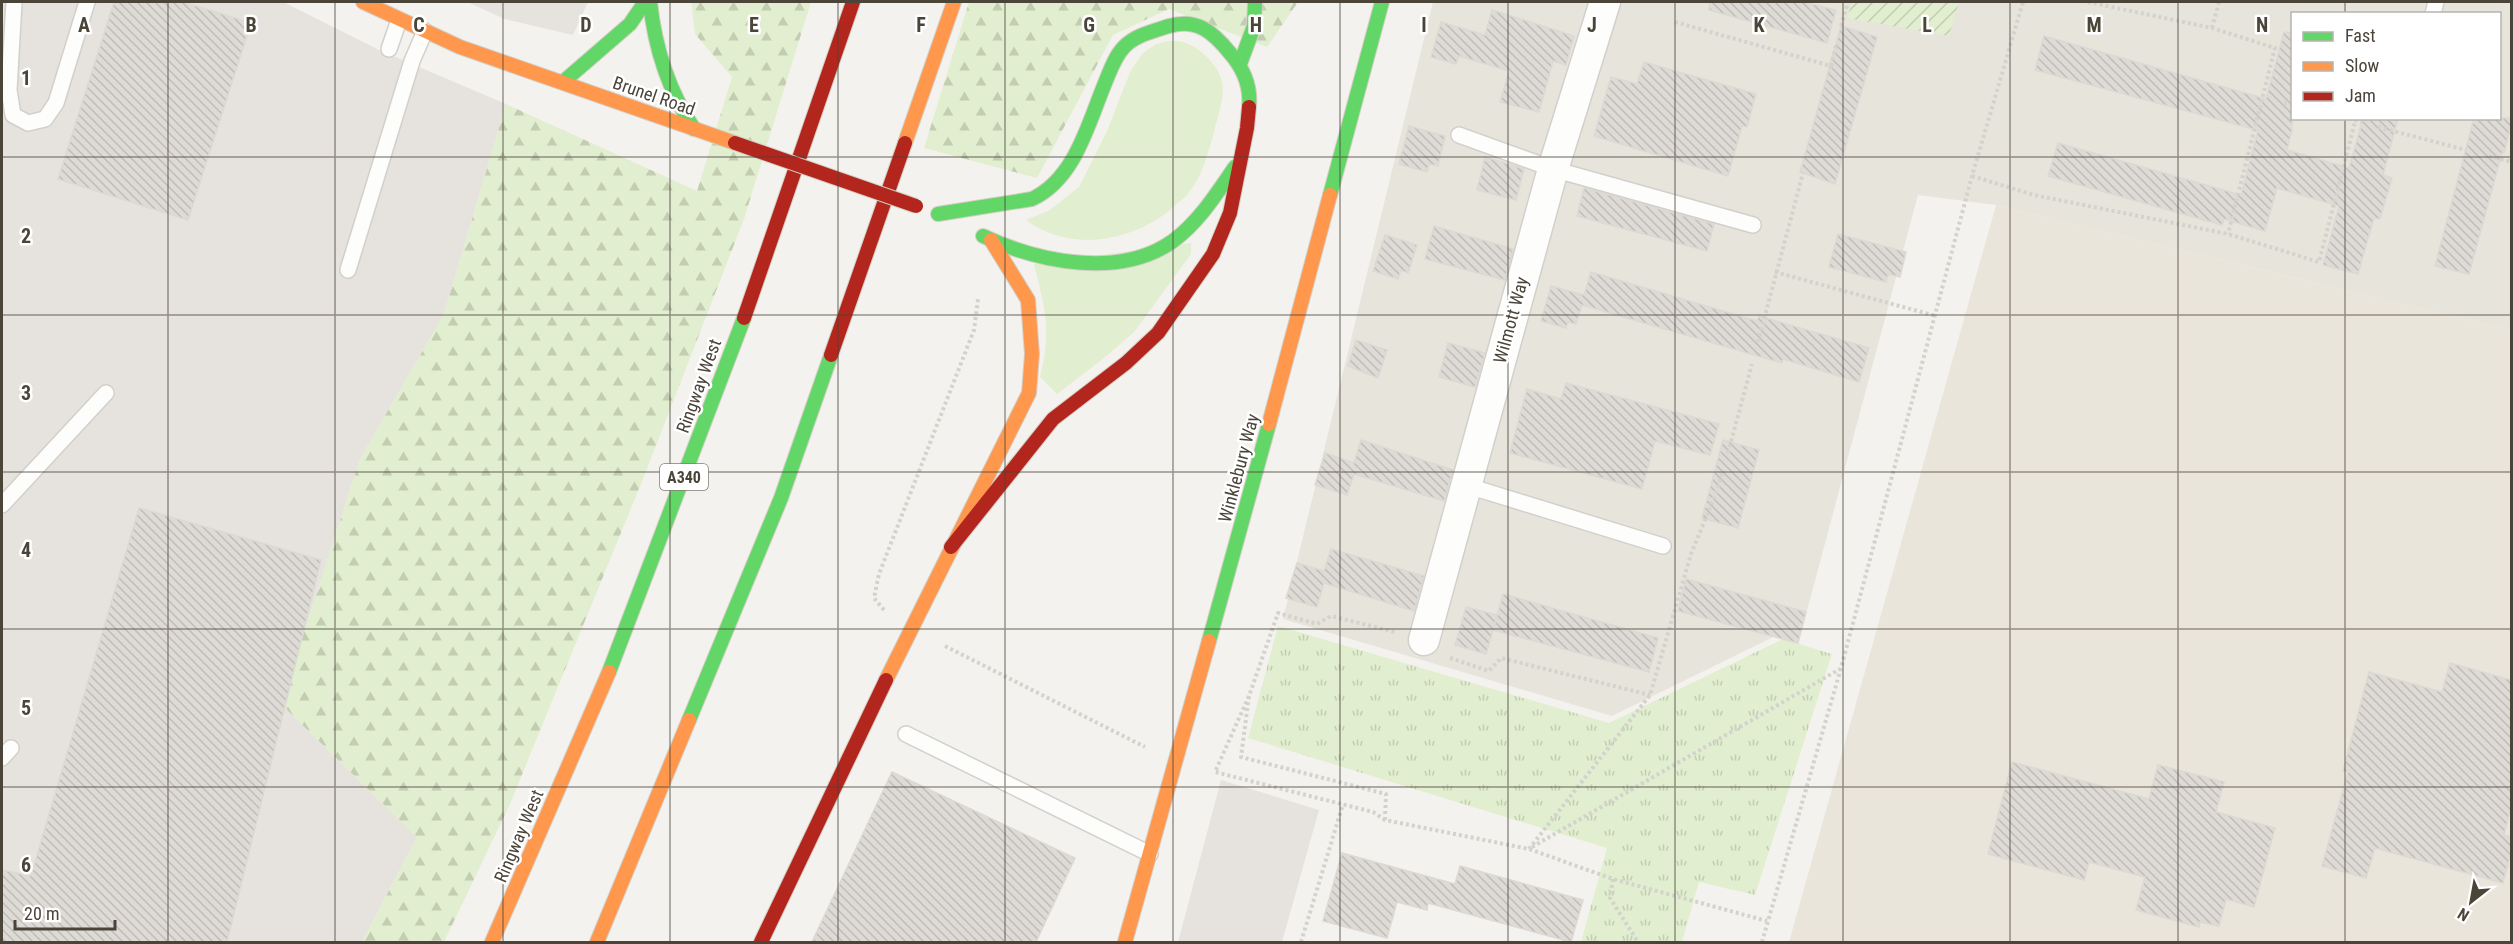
<svg xmlns="http://www.w3.org/2000/svg" width="2513" height="944" viewBox="0 0 2513 944" font-family="'Roboto Condensed',sans-serif">
<style>
.residential{fill:#e7e4dc;fill-rule:evenodd}
.industrial{fill:#e6e2de}
.education{fill:#eae5da}
.grass{fill:#e1eecf}
.forest{fill:url(#forest-firs)}
.park{fill:url(#park-tufts)}
.garden{fill:url(#garden-furrows)}
.parking{fill:#e6e3df}
.building{fill:url(#building-back-hatch);stroke:#dcd9d4;stroke-width:1.5}
.lines{fill:none;stroke-linecap:round;stroke-linejoin:round}
.lane-casing{stroke:#d2d0cb;stroke-width:18}
.street-casing{stroke:#d2d0cb;stroke-width:33}
.fast-casing{stroke:#d3cfc5;stroke-width:16}
.slow-casing{stroke:#d3cfc5;stroke-width:16}
.jam-casing{stroke:#d3cfc5;stroke-width:16}
.path{stroke:#d3d2cc;stroke-width:4;stroke-dasharray:3 3;stroke-linecap:butt}
.lane{stroke:#fdfdfc;stroke-width:15}
.street{stroke:#fdfdfc;stroke-width:30}
.fast{stroke:#63d668;stroke-width:14}
.slow{stroke:#ff974d;stroke-width:14}
.jam{stroke:#b3261e;stroke-width:14}
.jam-bridge-casing{stroke:#d3cfc5;stroke-width:16;stroke-linecap:butt}
.jam-bridge{stroke:#b3261e;stroke-width:14}
.grid{fill:none;stroke:#4b4439;stroke-width:1.5;stroke-opacity:0.55}
.labels{text-anchor:middle;stroke-width:5;stroke-linejoin:round;paint-order:stroke}
.shield{fill:#fff;stroke:#817c74;stroke-width:1.5}
.shield-label{font-size:16px;font-weight:bold;fill:#4b4439}
.street-label{font-size:18px;fill:#4b4439;stroke:#fff}
.grid-label{font-size:20px;text-anchor:middle;font-weight:bold;fill:#4b4439;stroke:#fff;stroke-width:5;stroke-linejoin:round;paint-order:stroke}
</style>
<defs>
<pattern id="forest-firs" width="22" height="20" patternUnits="userSpaceOnUse" patternTransform="scale(1.5)"><rect width="22" height="20" fill="#e1eecf"/><path d="M5 1l3.5 6h-7zM16 11l3.5 6h-7z" fill="#c3cdb2"/></pattern>
<pattern id="park-tufts" width="24" height="20" patternUnits="userSpaceOnUse" patternTransform="scale(1.5)"><rect width="24" height="20" fill="#e1eecf"/><path d="M3 7l-1-3M5 7V3M7 7l1-3M15 17l-1-3M17 17v-4M19 17l1-3" fill="none" stroke="#c3cdb2"/></pattern>
<pattern id="garden-furrows" width="10" height="10" patternUnits="userSpaceOnUse" patternTransform="scale(1.5)"><rect width="10" height="10" fill="#e1eecf"/><path d="M-1 1l2-2M0 10L10 0M9 11l2-2" fill="none" stroke="#c3cdb2"/></pattern>
<pattern id="building-back-hatch" width="6" height="6" patternUnits="userSpaceOnUse" patternTransform="scale(1.5)"><rect width="6" height="6" fill="#dedbd6"/><path d="M-1 5l2 2M0 0l6 6M5-1l2 2" fill="none" stroke="#c0bdb8"/></pattern>
</defs>
<rect width="100%" height="100%" fill="#f4f2ee"/>
<path class="residential" d="M1433 2H2511V330L1996 205 1918 195 1804 622 1612 716 1283 619ZM2292 14H2500V118H2292Z"/>
<g class="industrial">
<path d="M2 2H283L379 50 506 104 444 314 360 459 281 704 417 837 362 942H2Z"/>
<path d="M467 2H588L573 35 505 19Z"/>
</g>
<path class="education" d="M1996 205 2511 330V942H1789Z"/>
<g class="grass">
<path d="M1168 41C1174 41 1181 41 1186 43 1204 50 1224 71 1223 91 1222 105 1217 119 1214 132 1208 154 1202 177 1187 195 1182 200 1175 205 1170 210 1129 243 1069 252 1026 220L1050 210 1079 187 1107 131 1131 70 1143 53 1156 44Z"/>
<path d="M1191 243V254L1134 332 1104 358 1057 394 1040 377C1052 332 1045 308 1034 264Z"/>
</g>
<g class="forest">
<path d="M691 2H811L744 219 643 479 510 804 444 942H362L417 837 281 704 360 459 444 314 506 104 697 191 732 77 695 34Z"/>
<path d="M969 2H1298L1267 47 1169 9 1113 35 1037 178 924 148Z"/>
</g>
<path class="park" d="M1278 626 1609 723 1783 639 1832 654 1755 895 1699 882 1682 942H1581L1607 848 1248 738Z"/>
<path class="garden" d="M1852 2H1959L1949 36 1847 18Z"/>
<path class="parking" d="M1221 780 1319 810 1282 942H1178Z"/>
<g class="building">
<path d="M114 2H183L251 23 188 220 58 179Z"/>
<path d="M1710 2H1804L1836 10 1827 43 1709 10Z"/>
<path d="M1492 10 1574 36 1566 65 1553 61 1539 112 1500 102 1509 71 1459 56 1456 64 1431 57 1441 22 1485 35Z"/>
<path d="M1841 26 1877 37 1835 184 1800 172Z"/>
<path d="M2284 32 2292 33V130L2287 150 2349 168 2363 118H2398L2383 175 2392 178 2380 219 2374 218 2358 274 2323 265 2339 206 2277 188 2265 231 2224 219 2222 225 2048 176 2058 143 2241 195 2257 134V130L2035 70 2044 36 2266 99Z"/>
<path d="M1644 62 1756 94 1747 127 1742 126 1728 176 1594 136 1611 77 1637 84Z"/>
<path d="M2474 118H2511V125L2504 153H2502L2469 274 2435 266Z"/>
<path d="M1409 126 1445 136 1438 166 1429 164 1427 172 1399 164Z"/>
<path d="M1485 157 1524 169 1516 200 1477 190Z"/>
<path d="M1584 188 1714 224 1707 251 1577 216Z"/>
<path d="M1434 226 1513 249 1505 280 1425 259Z"/>
<path d="M1838 234 1906 252 1900 277 1888 274 1886 282 1829 267Z"/>
<path d="M1385 235 1417 245 1408 273 1401 270 1398 279 1373 271Z"/>
<path d="M1591 272 1757 321 1759 316 1869 348 1859 382 1783 359 1782 363 1582 305 1576 324 1568 322 1566 328 1541 321 1551 286 1584 295Z"/>
<path d="M1356 340 1387 350 1378 378 1348 366Z"/>
<path d="M1448 343 1485 353 1475 387 1439 377Z"/>
<path d="M1566 383 1719 424 1710 455 1655 441 1642 489 1510 453 1527 389 1561 399Z"/>
<path d="M1361 440 1453 470 1444 501 1354 474 1347 495 1315 485 1325 453 1354 463Z"/>
<path d="M1723 440 1759 450 1738 528 1702 518Z"/>
<path d="M139 508 321 560 227 942H2V870L31 876Z"/>
<path d="M1331 549 1424 576 1414 611 1324 583 1317 607 1286 598 1297 563 1324 571Z"/>
<path d="M1686 579 1806 612 1798 643 1678 611Z"/>
<path d="M1503 594 1658 638 1649 672 1493 630 1486 654 1455 645 1466 607 1497 615 1494 627Z"/>
<path d="M2450 663 2511 680V808L2504 835 2511 837V853L2503 883 2375 848 2366 878 2322 866 2348 772 2343 771 2369 672 2442 692Z"/>
<path d="M2012 762 2149 799 2158 765 2224 782 2216 812 2275 828 2254 907 2226 899 2219 926 2200 922 2199 927 2136 910 2145 877 2089 862 2084 880 1988 854Z"/>
<path d="M892 772 1075 858 1036 942H812Z"/>
<path d="M1342 853 1455 884 1460 866 1583 900 1571 942 1428 903 1427 910 1397 902 1387 938 1323 921Z"/>
</g>
<g class="lines">
<defs>
<g id="lane">
<path d="M14 2 9 90 13 115 28 123 45 119 56 103 87 2"/>
<path d="M2433 14 2436 2"/>
<path d="M389 49 399 20"/>
<path d="M1459 135 1553 169 1753 225"/>
<path d="M348 270 412 61 425 31"/>
<path d="M1465 485 1663 546"/>
<path d="M2 505 106 393"/>
<path d="M906 734 1150 854"/>
<path d="M2 758 11 748"/>
</g>
<path id="street" d="M1424 640 1553 169 1605 2"/>
<g id="fast">
<path d="M650 2C655 49 668 90 694 129"/>
<path d="M1240 64 1254 26 1255 2"/>
<path d="M563 82 630 24 645 2"/>
<path d="M1330 195 1382 2"/>
<path d="M938 214 1032 199C1075 179 1088 124 1105 83 1110 71 1115 56 1124 47 1135 35 1154 31 1169 26 1197 18 1213 32 1230 53 1243 68 1251 87 1249 107"/>
<path d="M983 236C1038 262 1120 279 1173 241 1199 222 1217 193 1235 167"/>
<path d="M1209 641 1269 424"/>
<path d="M609 672 744 318"/>
<path d="M689 720 781 498 831 355"/>
</g>
<g id="slow">
<path d="M363 2 460 47 735 143"/>
<path d="M905 143 954 2"/>
<path d="M1269 424 1330 195"/>
<path d="M886 680 1029 393 1032 354 1028 300 991 240"/>
<path d="M492 942 609 672"/>
<path d="M597 942 689 720"/>
<path d="M1125 942 1209 641"/>
</g>
<g id="jam">
<path d="M744 318 853 2"/>
<path d="M831 355 905 143"/>
<path d="M951 547 1053 419 1126 363 1158 333 1213 254 1230 213 1247 128 1249 107"/>
<path d="M761 942 886 680"/>
</g>
</defs>
<use href="#lane" class="lane-casing"/>
<use href="#street" class="street-casing"/>
<use href="#fast" class="fast-casing"/>
<use href="#slow" class="slow-casing"/>
<use href="#jam" class="jam-casing"/>
<g class="path">
<path d="M2088 2 2212 28 2275 48 2228 234"/>
<path d="M1675 22 1831 66 1829 73"/>
<path d="M1841 26 1848 2"/>
<path d="M2212 28 2219 2"/>
<path d="M1831 66 1836 46"/>
<path d="M2284 103 2292 105"/>
<path d="M2349 118 2362 122"/>
<path d="M2378 127 2466 150"/>
<path d="M2489 156 2512 162"/>
<path d="M1972 176 2034 195 2228 234 2319 262 2356 118"/>
<path d="M1775 272 1936 316"/>
<path d="M1758 342 1803 173"/>
<path d="M1728 453 1752 364"/>
<path d="M884 610 874 598 879 574 974 330 978 299"/>
<path d="M945 646 1145 747"/>
<path d="M1450 658 1489 671 1501 658 1650 695"/>
<path d="M1249 696 1215 772 1373 812 1385 820 1529 849 1613 879 1767 921"/>
<path d="M1385 820 1386 794 1241 757 1249 696 1278 613 1317 624 1331 616 1395 632"/>
<path d="M1532 847 1840 669"/>
<path d="M1529 849 1650 695 1691 554 1718 488 1723 470"/>
<path d="M1613 879 1610 898 1638 942"/>
<path d="M1301 942 1343 804"/>
<path d="M1762 942 1841 668 1972 176 2023 2"/>
</g>
<use href="#lane" class="lane"/>
<use href="#street" class="street"/>
<use href="#fast" class="fast"/>
<use href="#slow" class="slow"/>
<use href="#jam" class="jam"/>
<defs>
<path id="jam-bridge" d="M735 143 916 206"/>
</defs>
<use href="#jam-bridge" class="jam-bridge-casing"/>
<use href="#jam-bridge" class="jam-bridge"/>
</g>
<path class="grid" d="M168 2V942M335 2V942M503 2V942M670 2V942M838 2V942M1005 2V942M1173 2V942M1340 2V942M1508 2V942M1675 2V942M1843 2V942M2010 2V942M2178 2V942M2345 2V14M2345 118V942M2 157H2512M2 315H2512M2 472H2512M2 629H2512M2 787H2512"/>
<g class="labels">
<rect class="shield" x="660" y="464" width="48" height="26" rx="4.5"/>
<g class="shield-label">
<text x="684" y="483">A340</text>
</g>
<g class="street-label">
<text transform="translate(654 96) rotate(19)" y="6">Brunel Road</text>
<text transform="translate(1511 320) rotate(-75)" y="6">Wilmott Way</text>
<text transform="translate(699 386) rotate(-70)" y="6">Ringway West</text>
<text transform="translate(1239 468) rotate(-75)" y="6">Winklebury Way</text>
<text transform="translate(519 836) rotate(-67)" y="6">Ringway West</text>
</g>
</g>
<g class="grid-label">
<text x="84" y="32">A</text>
<text x="251" y="32">B</text>
<text x="419" y="32">C</text>
<text x="586" y="32">D</text>
<text x="754" y="32">E</text>
<text x="921" y="32">F</text>
<text x="1089" y="32">G</text>
<text x="1256" y="32">H</text>
<text x="1424" y="32">I</text>
<text x="1592" y="32">J</text>
<text x="1759" y="32">K</text>
<text x="1927" y="32">L</text>
<text x="2094" y="32">M</text>
<text x="2262" y="32">N</text>
<text x="26" y="85">1</text>
<text x="26" y="243">2</text>
<text x="26" y="400">3</text>
<text x="26" y="557">4</text>
<text x="26" y="715">5</text>
<text x="26" y="872">6</text>
</g>
<rect width="2513" height="944" fill="none" stroke="#4b4439" stroke-width="6"/>
<rect x="2291" y="12" width="210" height="108" fill="#ffffff" stroke="#b7b4b0" stroke-width="1.5"/>
<rect x="2303" y="32" width="30" height="9" fill="#63d668" stroke="#b7b4b0" stroke-width="1.5"/>
<text x="2345" y="42" font-size="18" fill="#4b4439">Fast</text>
<rect x="2303" y="62" width="30" height="9" fill="#ff974d" stroke="#b7b4b0" stroke-width="1.5"/>
<text x="2345" y="72" font-size="18" fill="#4b4439">Slow</text>
<rect x="2303" y="92" width="30" height="9" fill="#b3261e" stroke="#b7b4b0" stroke-width="1.5"/>
<text x="2345" y="102" font-size="18" fill="#4b4439">Jam</text>
<g transform="translate(2471 902) rotate(211)" stroke="#ffffff" stroke-width="4.5" paint-order="stroke">
<path d="M0-4.5L10 22L0 15L-10 22Z" fill="#4b4439"/>
<text y="-9" font-size="16" font-weight="bold" text-anchor="middle" fill="#4b4439">N</text>
</g>
<path d="M15 920v9h100v-9" fill="none" stroke="#4b4439" stroke-width="3"/>
<text x="24" y="920" font-size="18" fill="#4b4439" stroke="#ffffff" stroke-width="4.5" paint-order="stroke">20 m</text>
</svg>
